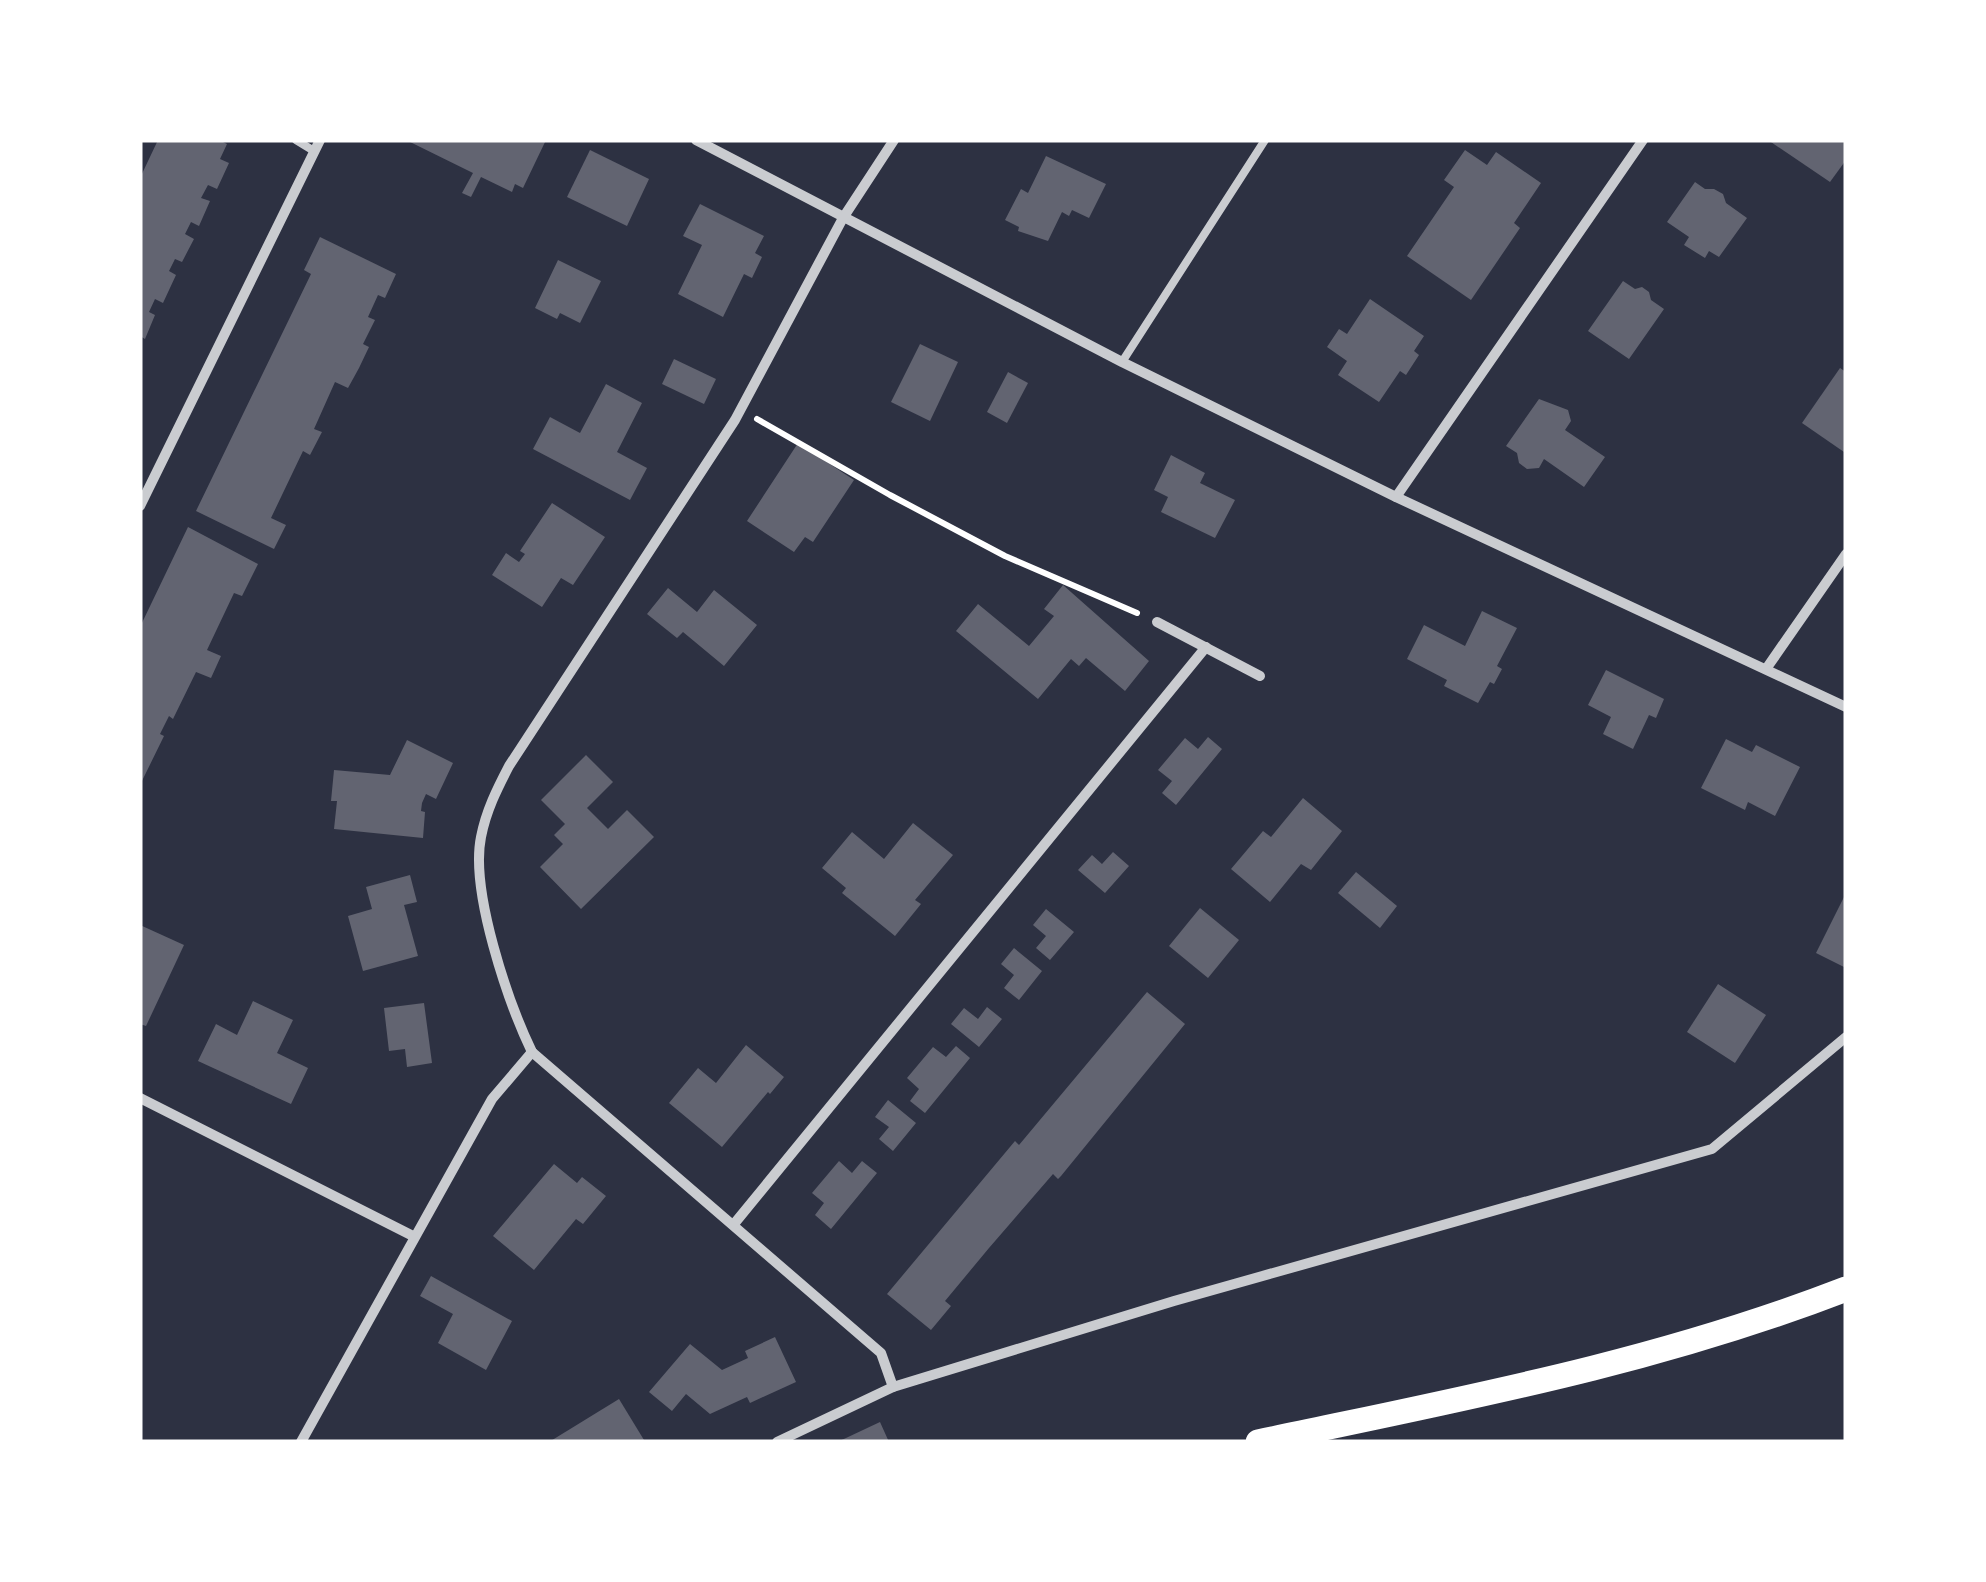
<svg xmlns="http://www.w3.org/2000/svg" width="1986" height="1582" viewBox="0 0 1986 1582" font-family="'DejaVu Sans',sans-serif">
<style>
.building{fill:#626471}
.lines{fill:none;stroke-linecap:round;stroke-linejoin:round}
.path{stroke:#fff;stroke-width:6}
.service{stroke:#caccd0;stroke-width:8}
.minor{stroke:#caccd0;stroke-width:10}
.primary{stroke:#fff;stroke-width:25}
</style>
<rect width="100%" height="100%" fill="#2d3142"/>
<g class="building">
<path d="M158 140H219L227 144 220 159 229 163 217 189 208 185 201 198 210 201 199 226 191 222 185 234 194 239 182 262 175 259 169 271 176 275 163 303 155 299 149 312 155 315 145 339 140 336V178Z"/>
<path d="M406 140H546L523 188 515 184 512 192 481 177 471 197 462 193 473 173Z"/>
<path d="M1768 140H1846V160L1830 182Z"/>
<path d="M590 150 649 179 627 226 567 197Z"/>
<path d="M1465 150 1487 165 1496 152 1541 183 1514 223 1520 228 1471 300 1407 256 1454 187 1444 180Z"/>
<path d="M1046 156 1106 184 1089 218 1072 210 1069 216 1062 212 1048 241 1018 231 1019 227 1005 220 1021 189 1028 193Z"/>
<path d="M1695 182 1705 189H1714L1723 194 1726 203 1747 218 1719 257 1709 251 1705 258 1684 245 1689 237 1667 222Z"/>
<path d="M700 204 764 236 755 253 762 257 752 278 744 274 723 317 678 294 702 245 683 236Z"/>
<path d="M320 237 396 274 385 298 378 295 368 317 375 320 363 344 369 347 359 368 348 388 335 382 314 429 322 432 310 455 303 451 271 518 286 525 274 549 196 511 311 274 304 270Z"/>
<path d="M558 260 601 281 580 323 560 313 557 319 535 308Z"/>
<path d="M1623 281 1635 289 1642 287 1649 292 1651 300 1664 309 1629 359 1588 331Z"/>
<path d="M1370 299 1424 336 1414 351 1419 355 1406 375 1400 371 1379 402 1338 375 1347 361 1327 347 1339 329 1347 334Z"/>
<path d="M920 344 958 362 930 421 891 402Z"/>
<path d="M674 359 716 379 704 404 662 384Z"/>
<path d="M1840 368 1846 372 1844 452 1802 423Z"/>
<path d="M1008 372 1028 383 1007 423 987 412Z"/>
<path d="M606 384 642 403 617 452 647 468 630 500 533 449 550 417 580 433Z"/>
<path d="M1539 399 1568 410 1571 421 1565 430 1605 457 1584 487 1544 459 1539 468 1527 469 1519 463 1517 453 1506 446Z"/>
<path d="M798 443 854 480 813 542 805 537 794 552 747 521Z"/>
<path d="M1171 455 1205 473 1200 483 1235 500 1215 538 1161 512 1168 497 1154 490Z"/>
<path d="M552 503 605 537 573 585 561 578 542 607 492 575 506 553 519 562 525 554 520 551Z"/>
<path d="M188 527 258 564 242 596 234 593 207 650 221 656 211 678 196 672 173 719 169 716 160 734 164 736 140 785V627Z"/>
<path d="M1063 585 1149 661 1125 691 1086 658 1079 666 1071 659 1038 699 956 631 978 604 1029 646 1054 616 1044 609Z"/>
<path d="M668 588 697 612 714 590 757 625 724 666 683 632 677 638 647 614Z"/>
<path d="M1482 611 1517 628 1497 666 1502 669 1494 684 1490 682 1478 703 1444 686 1447 680 1407 659 1424 625 1465 646Z"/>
<path d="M1606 670 1664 699 1656 718 1649 715 1633 749 1603 734 1611 717 1588 705Z"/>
<path d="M1208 737 1222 749 1176 805 1162 793 1172 781 1158 770 1185 738 1198 749Z"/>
<path d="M1726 739 1752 752 1756 745 1800 767 1775 816 1748 802 1745 810 1701 788Z"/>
<path d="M407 740 453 763 436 799 426 794 422 803 421 811 425 812 423 838 334 829 337 801H331L334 770 390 775Z"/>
<path d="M586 755 613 782 587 808 608 829 627 810 654 837 581 909 540 867 563 844 554 835 565 824 541 800Z"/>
<path d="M1303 798 1342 831 1311 870 1301 864 1270 902 1231 869 1263 831 1271 837Z"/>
<path d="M913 823 953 855 915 900 921 904 895 936 842 893 846 888 822 868 852 832 884 859Z"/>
<path d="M1113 852 1129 866 1105 893 1078 870 1092 855 1102 864Z"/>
<path d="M1356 872 1397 906 1380 928 1338 893Z"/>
<path d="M410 875 417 902 404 905 418 956 363 971 348 916 372 909 366 887Z"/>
<path d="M1846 893V968L1816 953Z"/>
<path d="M1200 908 1239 940 1208 978 1169 946Z"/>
<path d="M1046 909 1074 932 1050 960 1036 948 1046 936 1033 925Z"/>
<path d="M140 925 184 945 146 1026 140 1024Z"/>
<path d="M1014 948 1042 971 1019 1000 1004 988 1014 975 1001 964Z"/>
<path d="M1718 984 1766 1015 1735 1063 1687 1032Z"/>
<path d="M1147 992 1185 1024 1061 1176 1058 1179 1053 1174 989 1248 945 1301 951 1306 931 1330 887 1294 1015 1141 1019 1145Z"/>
<path d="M253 1001 293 1020 277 1053 308 1068 291 1104 198 1061 216 1024 237 1035Z"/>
<path d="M424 1003 432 1063 407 1067 405 1049 389 1051 384 1008Z"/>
<path d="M987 1007 1002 1019 979 1047 951 1024 964 1008 978 1019Z"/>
<path d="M746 1045 784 1077 770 1094 768 1092 722 1147 669 1103 698 1068 716 1083Z"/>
<path d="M956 1046 970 1058 925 1113 910 1101 919 1089 907 1078 933 1047 946 1057Z"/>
<path d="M888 1100 916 1123 893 1151 879 1139 889 1127 875 1117Z"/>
<path d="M839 1161 852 1173 862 1161 877 1173 831 1229 815 1215 824 1203 812 1193Z"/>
<path d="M554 1164 577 1183 582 1177 606 1196 583 1224 576 1219 534 1270 493 1236Z"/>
<path d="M431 1276 512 1321 486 1370 438 1343 453 1314 420 1296Z"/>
<path d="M775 1337 796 1382 750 1403 747 1397 710 1414 686 1394 672 1411 649 1392 690 1344 722 1370 748 1358 745 1351Z"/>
<path d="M619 1399 644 1440 549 1442Z"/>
<path d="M880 1422 889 1442H837L846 1438Z"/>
</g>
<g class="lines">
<path class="path" d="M757 419 890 495 1005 556 1137 613"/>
<g class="service">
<path d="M296 140 314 151"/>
<path d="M1122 362 1265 140"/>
</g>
<g class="minor">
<path d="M696 140 1122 362 1396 497 1846 707"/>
<path d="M1396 497 1643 140"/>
<path d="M140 506 320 140"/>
<path d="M1157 622 1260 676"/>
<path d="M1766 669 1846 554"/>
<path d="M532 1052 881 1353 893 1387 777 1442"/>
<path d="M140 1098 413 1236"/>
<path d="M734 1224 1206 647"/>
<path d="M893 1387 1174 1301 1712 1149 1846 1037"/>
<path d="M301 1442 492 1099 532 1052C508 1002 470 891 481 837 486 811 497 789 509 766L735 420 843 218 894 140"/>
</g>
<path class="primary" d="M1258 1442C1460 1399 1652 1364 1846 1289"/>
</g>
<rect width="1986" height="1582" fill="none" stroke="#ffffff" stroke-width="285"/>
</svg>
